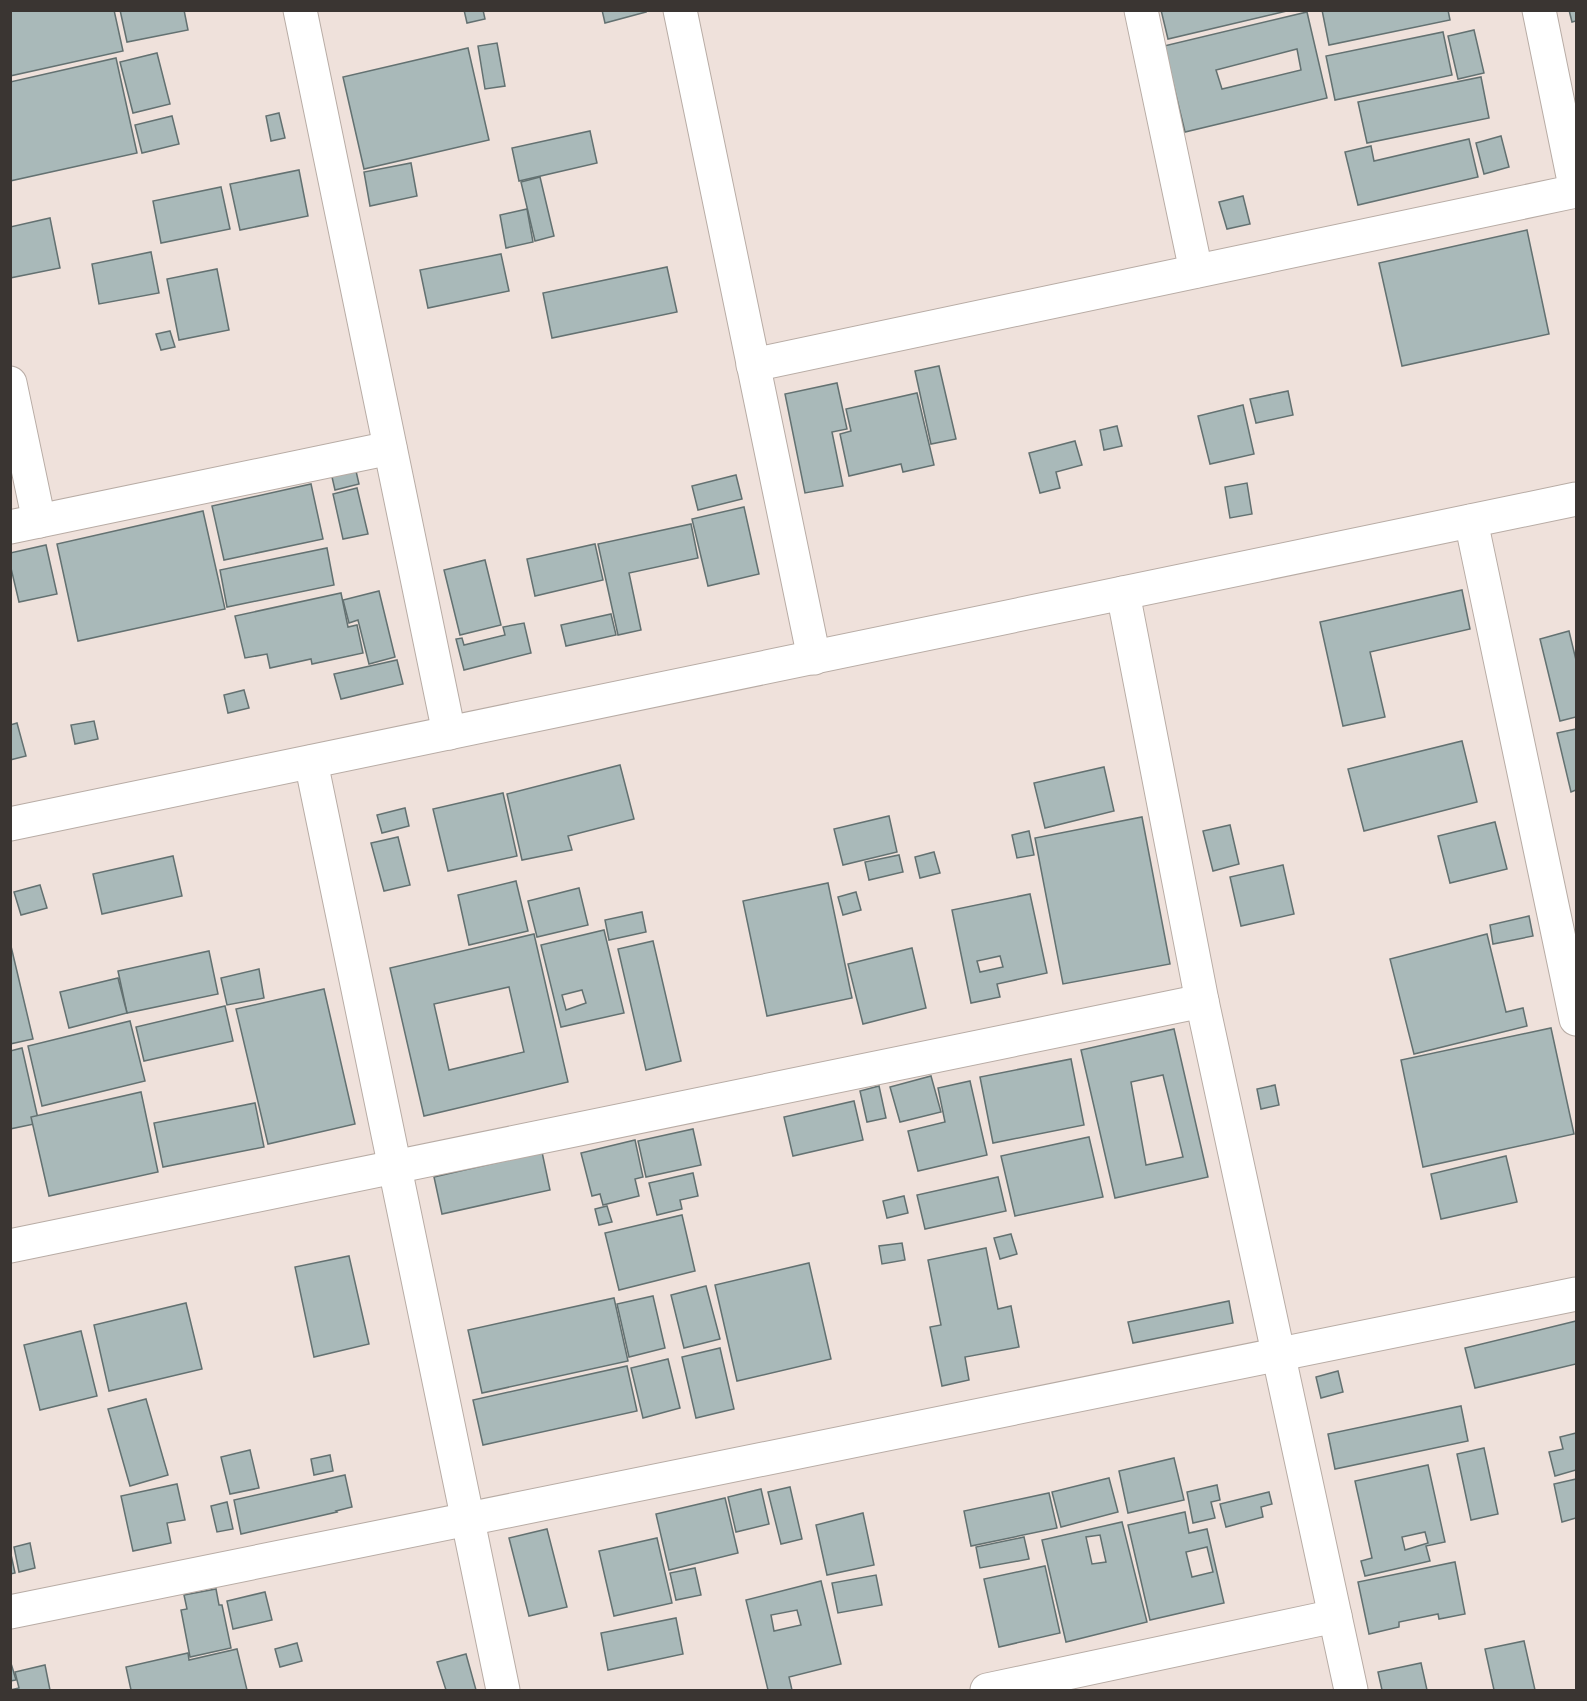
<svg xmlns="http://www.w3.org/2000/svg" width="1587" height="1701" viewBox="0 0 1587 1701" font-family="Inter,sans-serif">
<style>
.building{fill:#a9b9b9;stroke:#637171;stroke-width:1.5;fill-rule:evenodd}
.lines{fill:none;stroke-linecap:round;stroke-linejoin:round}
.street-casing{stroke:#b8aca5;stroke-width:35}
.street{stroke:#fff;stroke-width:33}
</style>
<rect width="100%" height="100%" fill="#efe1db"/>
<g class="building">
<path d="M10 10H114L123 51 10 76Z"/>
<path d="M120 10H184L188 30 127 42Z"/>
<path d="M464 10H483L485 19 467 23Z"/>
<path d="M602 10H645L646 12 605 23Z"/>
<path d="M1161 10H1291L1168 39Z"/>
<path d="M1322 10H1448L1450 20 1329 45Z"/>
<path d="M1569 10H1576V21L1572 22Z"/>
<path d="M1307 12 1327 98 1185 132 1164 46ZM1297 49 1301 70 1222 89 1216 70Z"/>
<path d="M1474 30 1484 73 1458 79 1448 36Z"/>
<path d="M1443 32 1452 75 1335 100 1326 56Z"/>
<path d="M497 43 505 86 485 89 478 46Z"/>
<path d="M468 48 489 140 364 169 343 77Z"/>
<path d="M157 53 170 104 133 113 120 62Z"/>
<path d="M116 58 137 153 10 181V82Z"/>
<path d="M1481 77 1489 118 1367 143 1358 102Z"/>
<path d="M279 113 285 138 271 141 266 116Z"/>
<path d="M172 116 179 144 142 153 135 125Z"/>
<path d="M590 131 597 163 519 181 512 148Z"/>
<path d="M1501 136 1509 167 1484 174 1476 143Z"/>
<path d="M1469 139 1478 177 1358 205 1345 152 1371 146 1374 161Z"/>
<path d="M411 163 417 196 370 206 364 172Z"/>
<path d="M299 170 308 216 240 230 230 184Z"/>
<path d="M540 177 554 236 535 241 521 182Z"/>
<path d="M221 187 230 229 161 243 153 201Z"/>
<path d="M1243 196 1250 224 1227 229 1219 202Z"/>
<path d="M527 209 533 242 506 248 500 215Z"/>
<path d="M50 218 60 268 10 278V227Z"/>
<path d="M1527 230 1549 334 1402 366 1379 263Z"/>
<path d="M151 252 159 293 99 304 92 264Z"/>
<path d="M501 254 509 291 428 308 420 270Z"/>
<path d="M667 267 677 312 552 338 543 293Z"/>
<path d="M217 269 229 330 179 340 167 279Z"/>
<path d="M170 331 175 347 161 350 156 334Z"/>
<path d="M939 366 956 439 931 444 915 371Z"/>
<path d="M837 383 847 429 832 432 843 486 805 493 785 394Z"/>
<path d="M1288 391 1293 415 1256 423 1250 399Z"/>
<path d="M917 393 934 465 903 472 901 464 849 476 840 434 851 431 846 409Z"/>
<path d="M1243 405 1254 454 1210 464 1198 416Z"/>
<path d="M1117 426 1122 446 1104 450 1100 430Z"/>
<path d="M1075 441 1082 465 1056 472 1060 488 1040 493 1029 453Z"/>
<path d="M353 458 359 484 335 490 329 464Z"/>
<path d="M736 475 742 499 698 510 692 486Z"/>
<path d="M1247 483 1252 514 1230 518 1225 487Z"/>
<path d="M311 484 323 539 224 560 212 506Z"/>
<path d="M357 488 368 534 343 539 333 494Z"/>
<path d="M744 507 759 574 708 586 692 519Z"/>
<path d="M203 511 225 609 78 641 57 544Z"/>
<path d="M691 524 698 558 629 573 641 630 618 635 598 544Z"/>
<path d="M595 544 603 580 535 596 527 559Z"/>
<path d="M46 545 57 594 19 602 10 564V553Z"/>
<path d="M327 548 334 585 227 607 220 570Z"/>
<path d="M485 560 501 625 460 635 444 570Z"/>
<path d="M1462 590 1470 629 1370 652 1385 717 1343 726 1320 622Z"/>
<path d="M379 591 395 657 369 664 358 620 349 623 343 600Z"/>
<path d="M341 593 348 627 357 625 363 653 312 664 311 659 270 668 267 654 245 658 235 616Z"/>
<path d="M611 614 616 635 566 646 561 625Z"/>
<path d="M524 623 531 653 464 670 456 639 462 638 464 645 505 635 503 627Z"/>
<path d="M1569 631 1576 660V717L1560 721 1540 639Z"/>
<path d="M397 660 403 684 341 699 334 674Z"/>
<path d="M244 690 249 708 228 713 224 695Z"/>
<path d="M94 721 98 739 75 744 71 725Z"/>
<path d="M17 723 26 756 10 760V725Z"/>
<path d="M1576 729V790L1571 792 1557 733Z"/>
<path d="M1462 741 1477 802 1364 831 1348 769Z"/>
<path d="M620 765 634 819 568 836 572 850 522 860 507 794Z"/>
<path d="M1104 767 1114 811 1045 828 1034 783Z"/>
<path d="M503 793 517 856 448 871 433 809Z"/>
<path d="M405 808 409 826 382 833 377 815Z"/>
<path d="M889 816 897 852 843 865 834 829Z"/>
<path d="M1142 817 1170 964 1063 984 1035 838Z"/>
<path d="M1495 822 1507 869 1450 883 1438 836Z"/>
<path d="M1230 825 1239 864 1213 871 1203 831Z"/>
<path d="M1029 831 1034 855 1017 858 1012 835Z"/>
<path d="M398 837 410 885 384 891 371 843Z"/>
<path d="M934 852 940 873 920 878 915 857Z"/>
<path d="M899 855 903 872 869 880 865 862Z"/>
<path d="M173 856 182 896 102 914 93 874Z"/>
<path d="M1283 865 1294 914 1241 926 1230 877Z"/>
<path d="M516 881 528 931 469 945 458 895Z"/>
<path d="M828 883 852 998 767 1016 743 901Z"/>
<path d="M40 885 47 908 21 915 14 892Z"/>
<path d="M579 888 588 925 537 937 528 901Z"/>
<path d="M856 892 861 910 843 915 838 897Z"/>
<path d="M1030 894 1047 973 997 984 1000 997 971 1003 952 910ZM1000 956 1003 967 980 972 977 961Z"/>
<path d="M642 912 646 932 609 940 605 920Z"/>
<path d="M1529 916 1533 936 1493 944 1490 925Z"/>
<path d="M604 930 624 1013 561 1027 541 945ZM582 990 586 1003 566 1010 562 995Z"/>
<path d="M534 934 568 1082 424 1116 390 968ZM509 987 524 1052 449 1070 434 1004Z"/>
<path d="M1487 934 1506 1012 1523 1008 1527 1026 1414 1054 1390 959Z"/>
<path d="M653 941 681 1061 646 1070 618 949Z"/>
<path d="M10 942 33 1039 10 1044Z"/>
<path d="M912 948 926 1008 863 1024 848 964Z"/>
<path d="M209 951 218 994 127 1013 118 971Z"/>
<path d="M259 969 264 998 227 1005 221 978Z"/>
<path d="M118 978 127 1013 69 1028 60 992Z"/>
<path d="M324 989 355 1124 268 1144 236 1009Z"/>
<path d="M225 1006 233 1041 144 1061 136 1027Z"/>
<path d="M130 1021 145 1081 42 1106 28 1046Z"/>
<path d="M1551 1028 1574 1134 1423 1167 1401 1060Z"/>
<path d="M1174 1029 1208 1177 1115 1198 1081 1050ZM1163 1075 1183 1157 1146 1165 1131 1082Z"/>
<path d="M22 1048 39 1123 10 1129V1051Z"/>
<path d="M1071 1059 1084 1125 993 1143 980 1077Z"/>
<path d="M931 1076 941 1112 900 1122 890 1087Z"/>
<path d="M970 1081 987 1155 918 1171 908 1131 945 1122 938 1088Z"/>
<path d="M1275 1085 1279 1105 1261 1109 1257 1089Z"/>
<path d="M879 1086 886 1118 867 1122 860 1091Z"/>
<path d="M141 1092 158 1172 49 1196 31 1117Z"/>
<path d="M854 1101 863 1140 793 1156 784 1117Z"/>
<path d="M255 1103 264 1147 163 1167 154 1123Z"/>
<path d="M693 1129 701 1165 646 1177 638 1141Z"/>
<path d="M1089 1137 1103 1197 1015 1216 1001 1156Z"/>
<path d="M635 1140 643 1177 635 1179 639 1196 603 1205 600 1194 592 1196 581 1153Z"/>
<path d="M542 1152 550 1190 442 1214 434 1177Z"/>
<path d="M1506 1156 1517 1202 1441 1219 1431 1174Z"/>
<path d="M693 1173 698 1196 680 1200 682 1209 657 1215 649 1183Z"/>
<path d="M998 1177 1006 1211 925 1229 917 1195Z"/>
<path d="M904 1196 908 1213 887 1218 883 1201Z"/>
<path d="M607 1206 612 1222 599 1225 595 1209Z"/>
<path d="M682 1215 695 1271 619 1290 605 1233Z"/>
<path d="M1011 1234 1017 1254 1000 1259 994 1238Z"/>
<path d="M902 1243 905 1260 882 1264 879 1246Z"/>
<path d="M986 1248 998 1309 1011 1306 1019 1347 965 1357 969 1380 942 1386 930 1327 941 1325 928 1260Z"/>
<path d="M349 1256 369 1344 314 1357 295 1267Z"/>
<path d="M809 1263 831 1359 737 1381 715 1285Z"/>
<path d="M706 1286 720 1339 684 1348 671 1295Z"/>
<path d="M653 1296 665 1348 629 1357 617 1304Z"/>
<path d="M614 1298 628 1361 482 1393 468 1330Z"/>
<path d="M1229 1301 1233 1323 1133 1343 1128 1322Z"/>
<path d="M186 1303 202 1369 109 1391 94 1325Z"/>
<path d="M1576 1321V1364L1475 1388 1465 1348Z"/>
<path d="M81 1331 97 1396 40 1410 24 1345Z"/>
<path d="M720 1348 734 1409 696 1418 682 1357Z"/>
<path d="M668 1359 680 1408 643 1418 631 1368Z"/>
<path d="M627 1366 637 1411 483 1445 473 1400Z"/>
<path d="M1338 1371 1343 1392 1321 1398 1316 1377Z"/>
<path d="M146 1399 168 1475 130 1486 108 1409Z"/>
<path d="M1461 1406 1468 1441 1335 1469 1328 1434Z"/>
<path d="M1576 1433V1470L1555 1476 1549 1452 1563 1449 1560 1437Z"/>
<path d="M1484 1448 1498 1514 1471 1520 1457 1454Z"/>
<path d="M250 1450 259 1488 230 1494 221 1457Z"/>
<path d="M330 1455 333 1471 314 1475 311 1459Z"/>
<path d="M1174 1458 1184 1500 1128 1513 1119 1471Z"/>
<path d="M1428 1465 1445 1542 1426 1546 1430 1561 1365 1576 1361 1561 1372 1558 1355 1481ZM1425 1532 1428 1543 1405 1550 1402 1537Z"/>
<path d="M345 1475 352 1507 336 1511 337 1512 241 1534 234 1500Z"/>
<path d="M1109 1478 1118 1512 1061 1527 1052 1492Z"/>
<path d="M1576 1479V1518L1562 1522 1554 1484Z"/>
<path d="M177 1484 185 1520 167 1523 171 1543 133 1551 121 1496Z"/>
<path d="M1217 1485 1220 1500 1211 1502 1215 1518 1193 1523 1187 1492Z"/>
<path d="M790 1487 802 1539 781 1544 768 1492Z"/>
<path d="M761 1489 769 1524 736 1532 728 1497Z"/>
<path d="M1269 1492 1272 1504 1261 1507 1263 1517 1226 1527 1220 1504Z"/>
<path d="M1049 1493 1057 1528 971 1546 964 1511Z"/>
<path d="M725 1498 738 1553 669 1570 656 1514Z"/>
<path d="M227 1502 233 1529 217 1532 211 1506Z"/>
<path d="M1185 1512 1189 1533 1207 1529 1224 1603 1150 1620 1128 1525ZM1207 1547 1213 1572 1192 1577 1186 1552Z"/>
<path d="M863 1513 874 1565 827 1575 816 1525Z"/>
<path d="M1122 1522 1147 1622 1066 1642 1042 1540ZM1100 1535 1106 1562 1092 1564 1086 1537Z"/>
<path d="M547 1529 567 1607 529 1616 509 1538Z"/>
<path d="M1024 1537 1029 1559 980 1568 976 1547Z"/>
<path d="M657 1538 672 1603 614 1616 599 1551Z"/>
<path d="M30 1543 35 1568 19 1572 14 1547Z"/>
<path d="M10 1550 15 1573 10 1574Z"/>
<path d="M1455 1562 1465 1614 1439 1619 1438 1614 1399 1622V1627L1369 1634 1358 1582Z"/>
<path d="M1045 1566 1060 1633 999 1647 984 1579Z"/>
<path d="M695 1568 701 1595 676 1600 670 1573Z"/>
<path d="M876 1575 882 1605 838 1613 832 1583Z"/>
<path d="M821 1581 841 1664 789 1677 792 1690H768L746 1600ZM797 1610 801 1625 774 1631 771 1615Z"/>
<path d="M216 1589 219 1605H222L231 1648 190 1657 181 1610 187 1609 184 1595Z"/>
<path d="M265 1592 272 1620 233 1629 227 1601Z"/>
<path d="M676 1618 683 1654 608 1670 601 1633Z"/>
<path d="M1524 1641 1535 1690H1494L1485 1649Z"/>
<path d="M297 1643 302 1661 280 1667 275 1649Z"/>
<path d="M237 1649 247 1690H131L126 1667 188 1653 189 1660Z"/>
<path d="M466 1654 476 1690H446L437 1662Z"/>
<path d="M10 1660 16 1680 10 1681Z"/>
<path d="M1421 1663 1427 1690H1382L1378 1672Z"/>
<path d="M45 1665 50 1690H10L19 1688 15 1672Z"/>
</g>
<g class="lines">
<defs>
<g id="street">
<path d="M300 10 449 733"/>
<path d="M680 10 814 658"/>
<path d="M1141 10 1196 271"/>
<path d="M753 365 1576 191 1539 10"/>
<path d="M10 383 39 521"/>
<path d="M1471 521 1576 1019"/>
<path d="M10 527 390 448"/>
<path d="M1123 593 1202 1001 1351 1690"/>
<path d="M311 762 503 1690"/>
<path d="M10 824 1576 499"/>
<path d="M10 1246 1202 1001"/>
<path d="M10 1612 1576 1294"/>
<path d="M987 1690 1335 1616"/>
</g>
</defs>
<use href="#street" class="street-casing"/>
<use href="#street" class="street"/>
</g>
<rect width="1587" height="1701" fill="none" stroke="#3a3532" stroke-width="24"/>
</svg>
